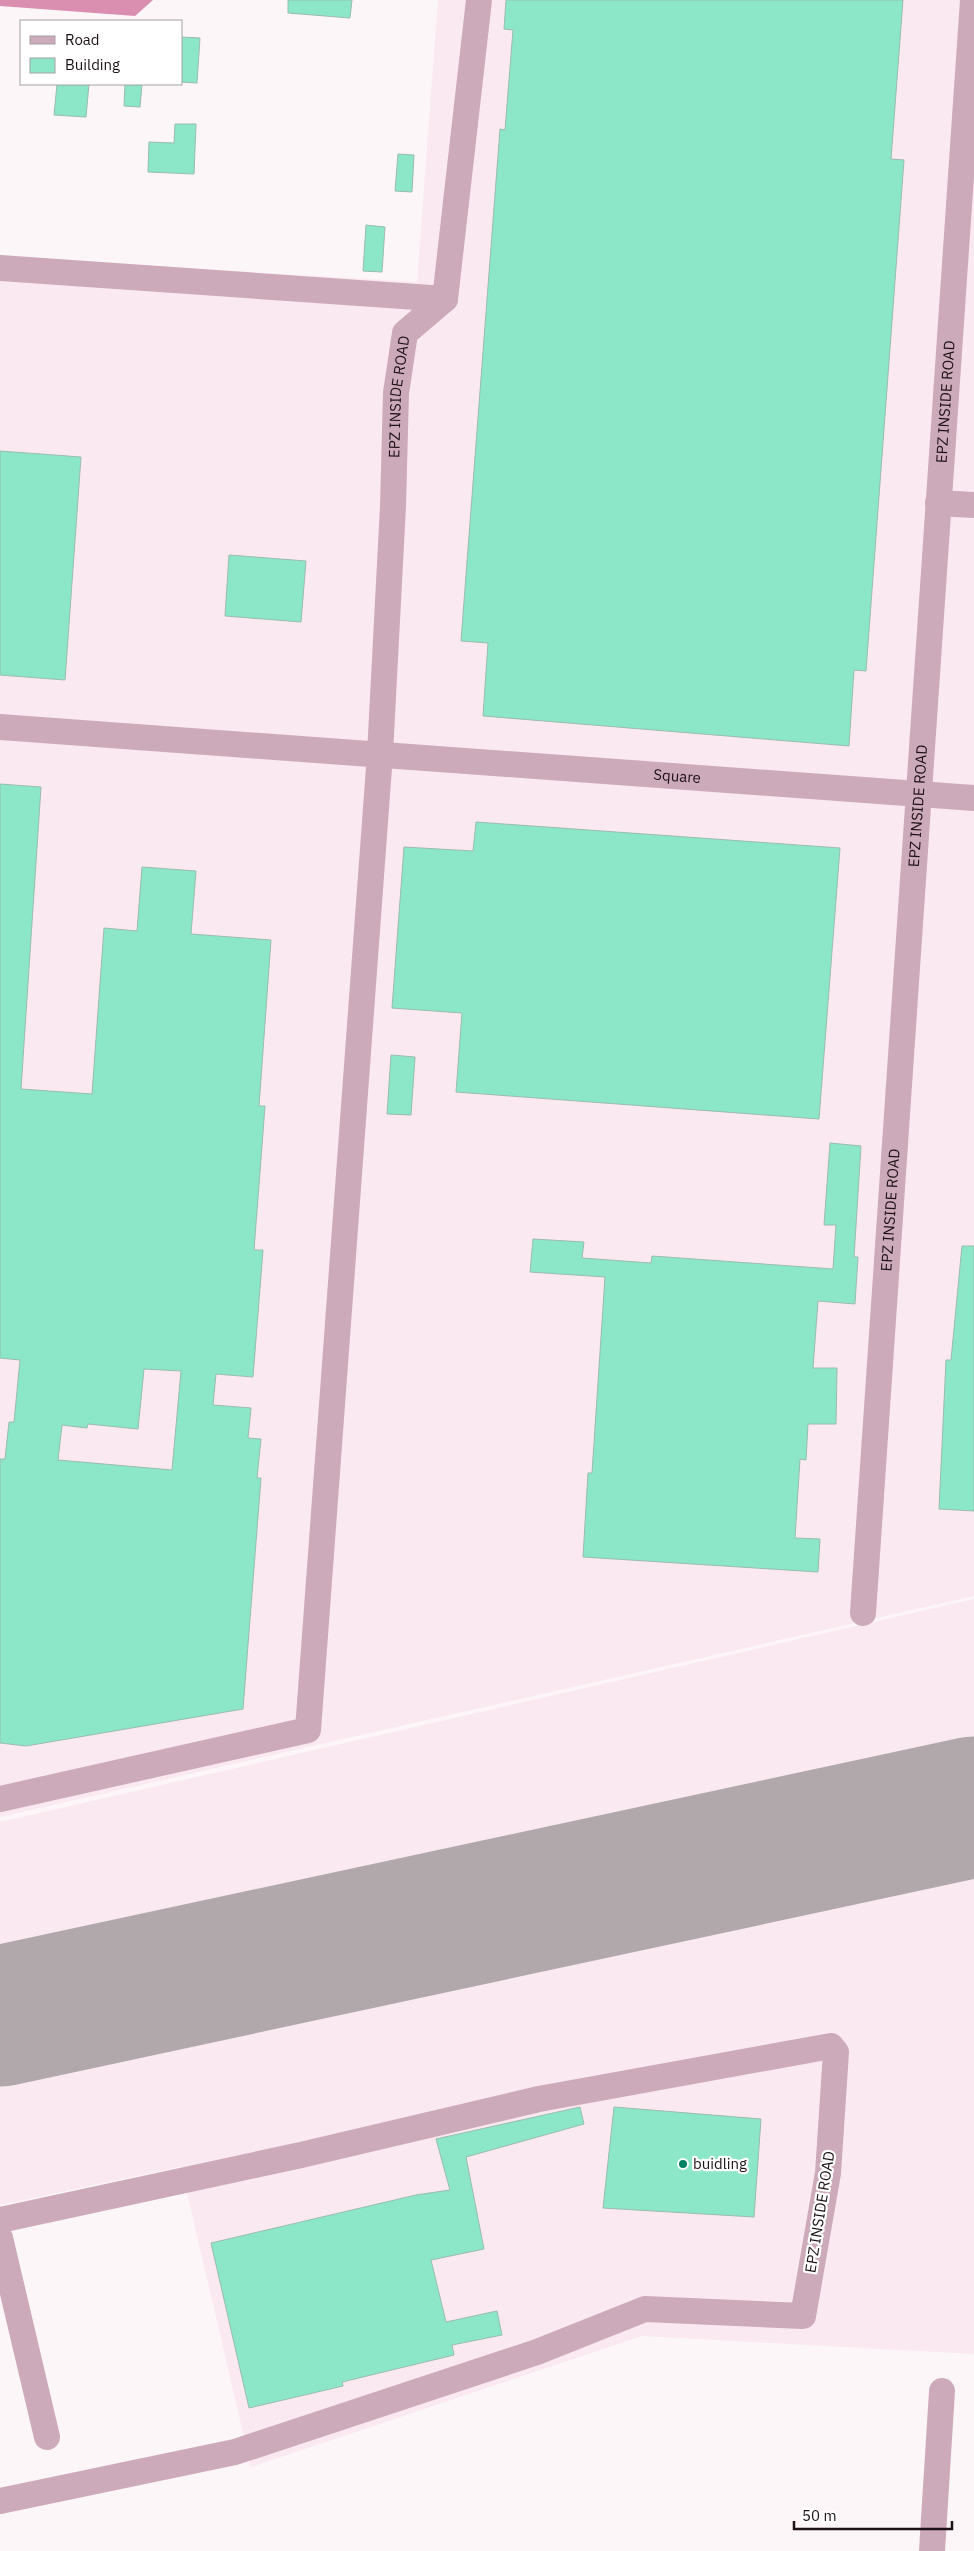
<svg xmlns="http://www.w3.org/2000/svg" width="974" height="2551" viewBox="0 0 974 2551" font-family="'IBM Plex Sans',sans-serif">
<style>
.built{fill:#fae9f0}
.water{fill:#da8fb1}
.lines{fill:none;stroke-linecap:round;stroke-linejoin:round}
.runway{stroke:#b0a8ab;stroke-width:141}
.building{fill:#8be7c7;stroke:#99bcae;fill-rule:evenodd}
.minor{stroke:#cdaab9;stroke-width:26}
.poi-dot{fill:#008365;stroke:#fff;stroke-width:2}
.labels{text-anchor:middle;stroke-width:4.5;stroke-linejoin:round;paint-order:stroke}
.street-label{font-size:15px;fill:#1c1116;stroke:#fff}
.poi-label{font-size:15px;fill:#1c1116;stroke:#fff;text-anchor:start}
</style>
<rect width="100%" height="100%" fill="#fdf6f8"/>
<g class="built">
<path d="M438 0H974V1596L0 1817V257L417 282Z"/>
<path d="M974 1599V2354L642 2336 251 2467 181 2167 226 2157 0 2205V1822Z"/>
</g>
<path class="water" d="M0 0H153L135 16 0 6Z"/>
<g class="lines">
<path class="runway" d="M0 2016 974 1807"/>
</g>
<g class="building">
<path d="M288 0H352L350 18 288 13Z"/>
<path d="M506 0H903L891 159 904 160 866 671 854 670 849 746 483 716 488 643 461 641 500 129 505 130 513 30 504 29Z"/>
<path d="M181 37 200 38 197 83 181 82Z"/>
<path d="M57 84H89L86 117 54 115Z"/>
<path d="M125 84H142L140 107 124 106Z"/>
<path d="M175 124H196L194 174 148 172 149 142 174 143Z"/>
<path d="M398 154 414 155 412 192 395 191Z"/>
<path d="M366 225 385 227 382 272 363 271Z"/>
<path d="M0 451 81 457 65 680 0 675Z"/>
<path d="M229 555 306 561 301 622 225 616Z"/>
<path d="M0 784 41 787 21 1089 92 1094 104 928 137 931 142 867 196 871 191 934 271 940 259 1106H265L254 1250H263L253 1377 216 1374 213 1405 251 1408 248 1438 261 1439 257 1478H261L243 1709 26 1746 0 1743V1459H5L9 1422H14L20 1360 0 1358ZM144 1369 181 1371 172 1470 58 1460 62 1425 87 1428 88 1424 138 1429Z"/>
<path d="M476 822 840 848 819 1119 456 1092 462 1013 392 1008 404 847 473 851Z"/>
<path d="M391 1055 415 1057 411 1115 387 1114Z"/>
<path d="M830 1143 861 1146 854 1257H858L855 1304 818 1301 813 1368H837L836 1424H808L806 1460 800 1459 795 1538 820 1539 818 1572 583 1557 588 1473H592L605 1277 530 1272 533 1239 584 1242 582 1258 651 1263 652 1256 833 1269 836 1225H824Z"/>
<path d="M962 1246H974V1511L939 1509 946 1360H951Z"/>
<path d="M580 2107 584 2124 466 2157 484 2249 431 2260 446 2322 497 2311 502 2335 452 2345 454 2355 342 2382 343 2386 249 2408 211 2243 416 2195 450 2190 436 2139Z"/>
<path d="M614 2107 761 2119 754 2217 603 2208Z"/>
</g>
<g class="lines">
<g class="minor">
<path d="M0 268 445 299"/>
<path d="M938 503 974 505"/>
<path id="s1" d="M0 727 974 798"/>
<path id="s2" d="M863 1613 973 0"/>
<path id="s3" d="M0 1799 308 1730 380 754 393 506 396 393 405 333 445 299 479 0"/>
<path d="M0 2220 301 2155 539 2099 831 2046 836 2052 828 2173 803 2316 645 2309 537 2352 235 2452 0 2501"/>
<path d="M0 2238 47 2437"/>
<path d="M932 2551 942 2391"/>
</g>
</g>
<circle class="poi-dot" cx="683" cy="2164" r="5"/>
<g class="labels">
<g class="street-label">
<text dy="5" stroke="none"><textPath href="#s3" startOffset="1652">EPZ INSIDE ROAD</textPath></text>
<text dy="5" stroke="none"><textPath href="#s2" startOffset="1214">EPZ INSIDE ROAD</textPath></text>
<text dy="5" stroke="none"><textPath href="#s1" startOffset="679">Square</textPath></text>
<text dy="5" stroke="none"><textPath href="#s2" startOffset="809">EPZ INSIDE ROAD</textPath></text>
<text dy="5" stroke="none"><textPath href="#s2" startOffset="404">EPZ INSIDE ROAD</textPath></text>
<text transform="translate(820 2212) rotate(-81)" y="5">EPZ INSIDE ROAD</text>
</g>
<g class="poi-label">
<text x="693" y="2169">buidling</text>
</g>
</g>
<rect x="20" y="20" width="162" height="65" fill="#ffffff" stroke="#a4a0a2"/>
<rect x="30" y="36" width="25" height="8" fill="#cdaab9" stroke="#a4a0a2"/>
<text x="65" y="45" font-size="15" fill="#1c1116">Road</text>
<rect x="30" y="58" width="25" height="15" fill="#8be7c7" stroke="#a4a0a2"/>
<text x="65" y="70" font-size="15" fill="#1c1116">Building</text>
<path d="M794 2521v8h158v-8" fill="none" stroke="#1c1116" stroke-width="2.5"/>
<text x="802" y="2521" font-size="15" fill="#1c1116" stroke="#ffffff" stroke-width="4" paint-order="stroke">50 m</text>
</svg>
